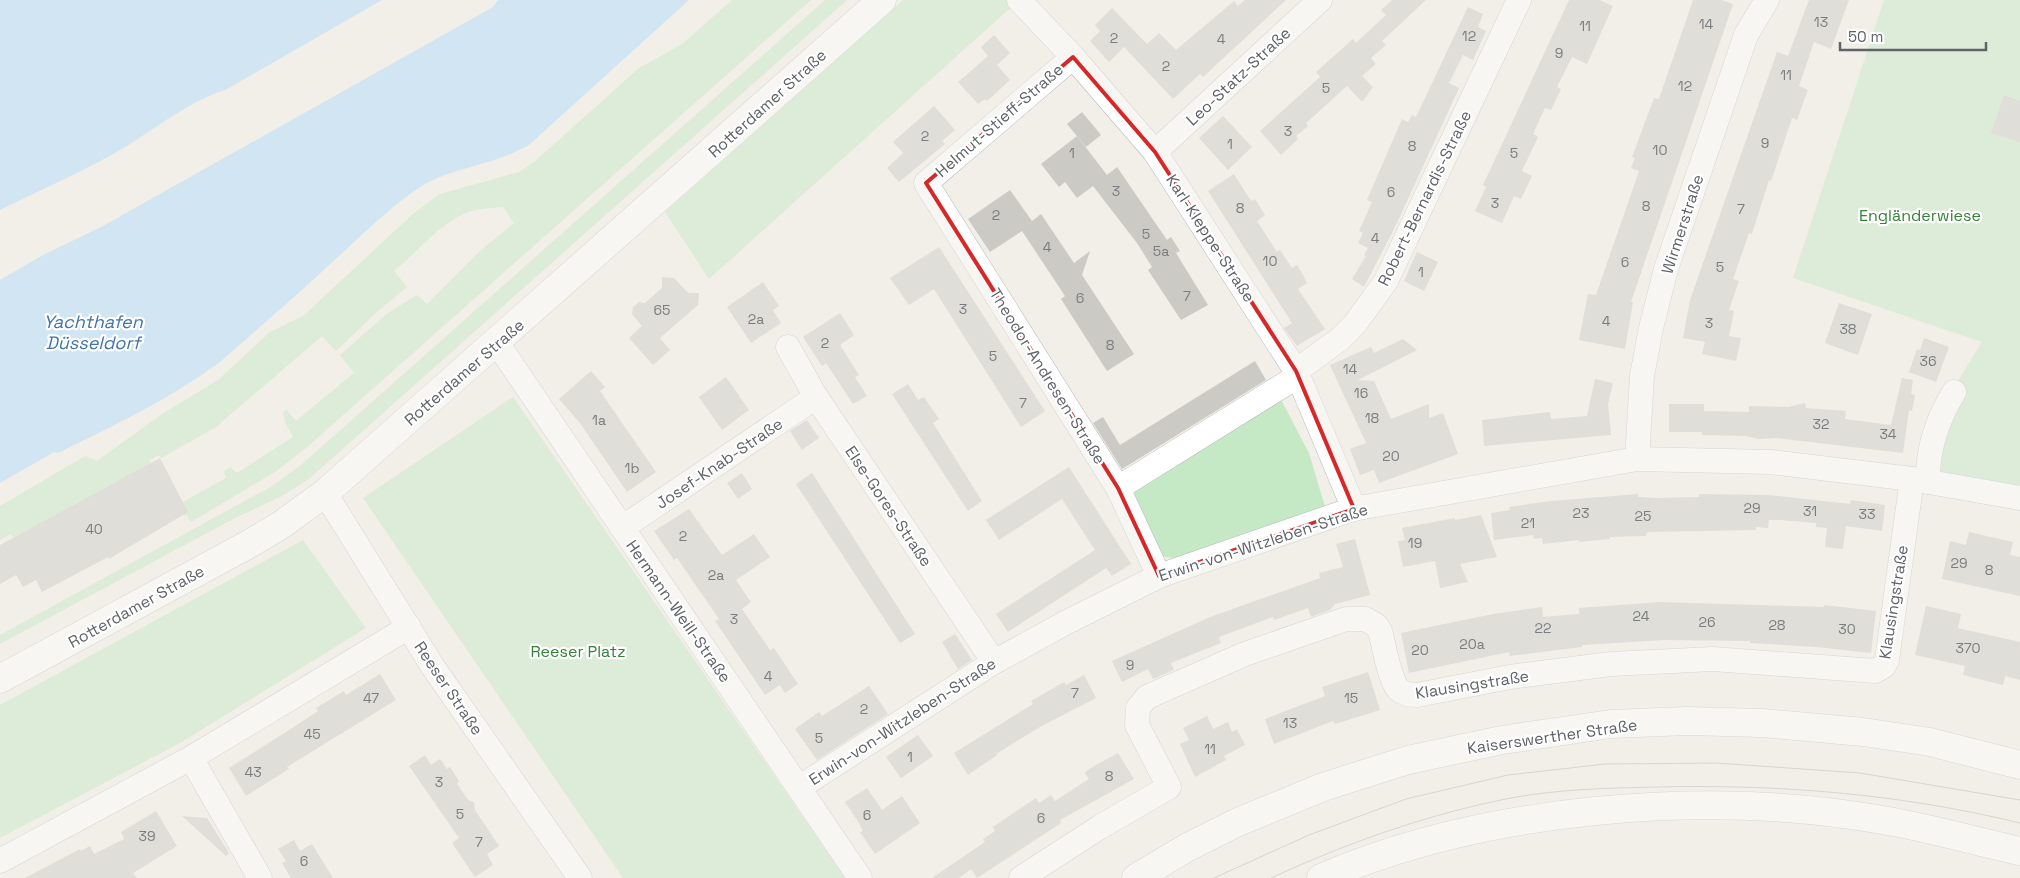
<svg xmlns="http://www.w3.org/2000/svg" width="2020" height="878" viewBox="0 0 2020 878" font-family="'Space Grotesk',sans-serif">
<style>
.green{fill:#c5e8c5}
.water{fill:#aadaff}
.building{fill:#cccac5}
.lines{fill:none;stroke-linecap:round;stroke-linejoin:round}
.street-casing{stroke:#b5b8bc;stroke-width:25}
.secondary-casing{stroke:#b6babf;stroke-width:29}
.street{stroke:#fff;stroke-width:24}
.secondary{stroke:#fff;stroke-width:28}
.tram{stroke:#b6b7b8;stroke-width:1}
.marked{fill:none;stroke:#d62828;stroke-width:4;stroke-linejoin:round}
.labels{text-anchor:middle;stroke-width:4.5;stroke-linejoin:round;paint-order:stroke}
.number-label{font-size:14px;fill:#7a7d7f}
.street-label{font-size:16px;fill:#5f6368;stroke:#fff}
.park-label{font-size:16px;fill:#348238;stroke:#fff}
.water-label{font-size:18px;font-style:italic;fill:#4174aa;stroke:#fff}
</style>
<rect width="100%" height="100%" fill="#f1efe8"/>
<g class="green">
<path d="M732 0H811L306 448 275 472 191 522 187 516 180 514 185 508 183 502 226 478 224 471 230 467 237 473 293 437 285 422 283 412 286 409 296 421 354 373 340 355 388 313 417 295 427 304 480 251 514 223 503 207C494 208 485 208 476 210 444 217 418 252 394 271L407 287 377 312 336 351 322 336 216 427 161 458 159 455 150 460V464L13 538 11 534 0 540V506L85 456 97 461 162 414 218 380 270 332 303 316 414 213 440 194 519 172 534 162 639 68 682 44Z"/>
<path d="M825 0H847L309 479 282 496 235 518 0 644V635L272 486 301 465Z"/>
<path d="M903 0H1031L1007 11 709 279 665 212Z"/>
<path d="M1884 0H2020V494L1937 475 1959 379 1982 342 1793 278Z"/>
<path d="M1278 394 1309 453 1325 507 1179 559 1160 556 1126 489Z"/>
<path d="M513 397 845 878H623L363 498Z"/>
<path d="M303 540 366 628 180 743 0 838V705Z"/>
</g>
<g class="water">
<path d="M0 0H382L227 89C190 101 160 125 127 146 87 170 42 189 0 210Z"/>
<path d="M498 0H689L530 144C496 166 452 166 417 189 385 211 357 240 328 266 293 299 256 330 220 362 170 399 113 426 58 453L54 452 0 483V280L43 255 103 226 493 7Z"/>
</g>
<g class="building">
<path d="M1245 0H1286L1203 77 1200 74 1173 99 1124 47 1109 62 1090 41 1100 31 1095 25 1112 8 1147 44 1159 33 1176 50 1234 1 1238 6Z"/>
<path d="M1392 0H1426L1382 41 1386 45 1371 58 1376 64 1362 76 1373 87 1362 102 1347 86 1306 123 1308 126 1296 136 1298 139 1281 155 1260 131 1320 77 1316 72 1353 39 1356 43 1386 15 1381 10Z"/>
<path d="M1569 0H1599L1613 6 1587 64 1572 57 1557 87 1561 89 1551 110 1545 108 1533 134 1538 137 1522 171 1532 176 1521 199 1514 196 1502 223 1475 211 1486 187 1483 185Z"/>
<path d="M1693 0H1721L1733 4 1631 302H1633L1625 349 1579 340 1588 294 1596 295 1639 171 1631 168 1635 158 1632 157 1654 98 1659 99Z"/>
<path d="M1809 0H1849L1831 49 1814 42 1799 86 1808 90 1797 120 1792 118 1771 181 1769 180 1752 234 1749 233 1733 279 1739 281 1729 310 1734 311 1729 336 1741 338 1736 361 1702 354 1705 342 1683 338 1690 300 1777 52 1788 56Z"/>
<path d="M1468 7 1483 14 1478 27 1486 31 1473 60 1463 55 1449 83 1459 88 1395 227 1364 287 1352 279 1366 256 1364 255 1368 248 1358 243 1363 233 1359 231 1372 202 1367 200 1402 119 1408 122 1412 115 1416 117Z"/>
<path d="M994 35 1010 53 997 65 1010 80 987 101 985 99 978 104 958 82 988 56 981 47Z"/>
<path d="M2004 95 2020 101V142L1991 133Z"/>
<path d="M934 106 955 130 942 141 945 144 899 182 887 168 903 153 893 142Z"/>
<path d="M1082 112 1101 135 1086 147 1067 124Z"/>
<path d="M1223 116 1252 147 1228 170 1199 138Z"/>
<path d="M1077 136 1107 175 1117 167 1167 240 1171 237 1180 251 1176 253 1208 305 1181 320 1148 270 1152 267 1137 243 1093 186 1077 198 1065 182 1059 187 1041 164Z"/>
<path d="M1234 174 1251 201 1255 199 1265 215 1257 221 1277 252 1280 250 1292 268 1297 265 1302 273 1307 283 1298 289 1325 329 1297 346 1284 328 1292 323 1208 191Z"/>
<path d="M1010 190 1032 221 1041 214 1074 263 1090 251 1082 275 1134 354 1107 371 1061 299 1065 296 1022 231 990 252 968 219Z"/>
<path d="M939 247 1045 411 1021 427 934 289 909 305 890 278Z"/>
<path d="M1417 252 1438 262 1424 291 1404 281Z"/>
<path d="M662 277 674 278 688 293H699L698 305 660 338 670 350 653 365 629 338 642 326 632 314 633 307 639 302 645 303 662 288Z"/>
<path d="M763 282 779 306 773 310 781 323 751 343 727 307Z"/>
<path d="M1839 303 1872 314 1858 355 1825 343Z"/>
<path d="M840 313 854 335 840 345 859 375 855 377 867 396 853 404 826 363 822 366 803 337Z"/>
<path d="M1924 338 1949 347 1936 382 1909 372 1917 349 1920 350Z"/>
<path d="M1403 339 1417 350 1358 380 1374 381 1391 419 1429 404V418L1443 413 1458 454 1379 483 1374 470 1360 475 1350 449 1366 443 1330 365 1371 347 1374 353Z"/>
<path d="M1255 361 1266 380 1122 469 1093 423 1103 417 1120 445Z"/>
<path d="M591 371 605 387 600 391 656 472 627 492 580 423 559 399Z"/>
<path d="M726 377 749 410 722 430 699 397Z"/>
<path d="M1902 378 1913 380 1911 394 1915 395 1912 411 1909 410 1903 453 1775 438 1758 439 1745 436 1702 435V432H1669V404H1704V411L1749 412V406L1788 407 1805 403 1806 408 1846 411 1845 419 1891 425Z"/>
<path d="M1595 379 1613 383 1608 404 1611 435 1484 446 1482 420 1550 412 1551 419 1587 416Z"/>
<path d="M908 384 918 400 924 397 939 419 933 423 982 501 968 511 892 394Z"/>
<path d="M807 420 819 438 802 450 790 431Z"/>
<path d="M160 458 188 512 109 559 108 557 42 592 36 580 23 587 16 575 0 584V545Z"/>
<path d="M1069 467 1131 564 1112 576 1106 568 1008 632 996 614 1095 550 1062 499 999 540 986 520Z"/>
<path d="M742 473 752 489 738 499 727 483Z"/>
<path d="M812 473 915 634 900 643 796 484Z"/>
<path d="M1638 494V497L1656 498 1699 497V494L1768 495 1850 504 1851 500 1885 505 1882 531 1846 526 1843 549 1825 547 1827 528 1816 527V523L1780 520H1769L1768 528 1756 527V530L1647 532 1646 536 1610 537V539L1579 542V540L1543 544 1542 538 1534 539 1533 535 1494 540 1491 513 1510 510 1509 507 1551 501Z"/>
<path d="M689 509 722 555 754 534 770 557 736 580 751 602 742 609 770 650 774 648 798 684 785 693 780 685 765 695 715 621 719 619 677 558 674 560 654 531Z"/>
<path d="M1481 515 1497 557 1460 564 1468 582 1440 588 1435 561 1403 567 1398 541 1405 540 1402 528 1455 518V520Z"/>
<path d="M1969 532 2013 542 2010 555 2020 557V596L1942 579 1950 541 1966 545Z"/>
<path d="M1355 539 1370 595 1335 604 1330 610 1311 617 1308 608 1274 620 1273 617 1219 637 1221 643 1171 663 1174 670 1153 679 1148 669 1122 682 1112 661 1210 617 1320 578 1319 573 1343 567 1336 544Z"/>
<path d="M1660 602 1824 607V605L1876 611 1871 653 1816 647 1750 643V641L1664 640 1582 645V647L1510 656 1509 652 1409 673 1401 633 1493 614 1542 607 1543 617 1579 614V608Z"/>
<path d="M1926 606 1961 614 1958 628 2020 642V680L2005 676 2003 685 1963 675 1965 666 1915 655Z"/>
<path d="M955 634 972 660 958 669 942 642Z"/>
<path d="M1368 672 1380 710 1335 724 1333 721 1274 744 1265 719 1325 696 1322 687Z"/>
<path d="M380 674 396 700 287 767 289 769 246 796 229 768 297 725 318 711 316 708 344 691 346 695Z"/>
<path d="M1084 675 1096 698 1040 727 996 754 997 755 968 775 954 753 1033 704 1031 701 1064 682 1066 685Z"/>
<path d="M869 686 888 714 817 760 795 729 819 712 822 716Z"/>
<path d="M1207 716 1213 729 1228 722 1232 732 1237 729 1245 745 1224 756 1226 760 1195 777 1180 744 1189 740 1183 728Z"/>
<path d="M918 735 933 756 901 778 886 757Z"/>
<path d="M1118 753 1134 779 1060 820 1061 823 977 878 971 869 959 878H932L985 842 983 839 995 831 993 827 1024 806 1036 798 1039 803 1051 795 1055 801 1089 779 1085 773 1089 769Z"/>
<path d="M425 755 431 765 440 759 447 769 450 767 459 781 457 784 468 800 474 802 475 810 499 846 487 854 493 865 475 877 452 843 459 838 409 766Z"/>
<path d="M867 788 882 810 902 796 920 823 875 854 860 832 863 831 859 823 845 802Z"/>
<path d="M156 811 177 846 133 873 137 878H25L80 849 81 851 90 846 94 854 124 839 121 832Z"/>
<path d="M182 816 207 818 229 853 226 856Z"/>
<path d="M294 840 300 851 312 844 333 878H291L282 863 286 861 278 849Z"/>
</g>
<g class="lines">
<defs>
<g id="street">
<path d="M1019 0 1073 57 1155 152 1296 371 1354 509"/>
<path d="M1073 57 926 183 1118 488 1159 576"/>
<path d="M1155 152 1320 0"/>
<path d="M497 343 860 878"/>
<path d="M788 347 816 397 994 662"/>
<path d="M1296 371 1340 339 1355 324 1386 281 1519 0"/>
<path d="M1637 459 1642 376 1651 328 1666 269 1746 35 1767 0"/>
<path d="M1928 482C1927 449 1937 420 1954 392"/>
<path d="M1118 488 1298 376"/>
<path d="M325 493 433 667 580 878"/>
<path d="M622 528 816 397"/>
<path d="M191 758 260 878"/>
<path d="M800 787 994 662 1067 622 1159 576 1353 509 1637 459 1771 462 1912 479 2020 498"/>
<path d="M0 861 191 758 409 627"/>
<path d="M1021 878 1100 827 1169 787 1137 725 1138 708 1147 697 1245 654 1346 619H1365L1376 625 1380 631C1384 645 1389 678 1398 689 1403 694 1410 695 1417 695L1510 677 1611 664 1713 659 1875 671 1884 666 1887 660 1912 479"/>
</g>
<g id="secondary">
<path d="M0 679 249 544 281 525 325 493 882 0"/>
<path d="M1136 878 1188 847 1238 822 1323 787 1408 760 1502 740 1611 724 1687 721 1762 723 1863 732 1930 742 2020 765"/>
<path d="M1321 878C1486 807 1707 789 1883 820 1929 828 1975 841 2020 851"/>
</g>
</defs>
<use href="#street" class="street-casing"/>
<use href="#secondary" class="secondary-casing"/>
<use href="#street" class="street"/>
<use href="#secondary" class="secondary"/>
<g class="tram">
<path d="M1214 878 1309 835 1406 799 1508 775 1605 764 1716 763 1860 773 2020 800"/>
<path d="M1271 878C1347 843 1428 814 1511 798 1559 789 1609 788 1657 787 1779 784 1901 794 2020 823"/>
</g>
</g>
<path d="M0 0H2020V878H0ZM1073 57 1155 152 1296 371 1354 509 1159 576 1118 488 926 183Z" fill="#f1efe8" fill-opacity=".55" fill-rule="evenodd"/>
<path class="marked" d="M1073 57 1155 152 1296 371 1354 509 1159 576 1118 488 926 183Z"/>
<g class="labels">
<g class="number-label">
<text x="1821" y="27">13</text>
<text x="1706" y="29">14</text>
<text x="1585" y="31">11</text>
<text x="1469" y="41">12</text>
<text x="1114" y="43">2</text>
<text x="1221" y="44">4</text>
<text x="1559" y="58">9</text>
<text x="1166" y="71">2</text>
<text x="1786" y="80">11</text>
<text x="1685" y="91">12</text>
<text x="1326" y="93">5</text>
<text x="1288" y="136">3</text>
<text x="925" y="141">2</text>
<text x="1765" y="148">9</text>
<text x="1230" y="149">1</text>
<text x="1412" y="151">8</text>
<text x="1660" y="155">10</text>
<text x="1072" y="158">1</text>
<text x="1514" y="158">5</text>
<text x="1116" y="196">3</text>
<text x="1391" y="197">6</text>
<text x="1495" y="208">3</text>
<text x="1646" y="211">8</text>
<text x="1240" y="213">8</text>
<text x="1741" y="214">7</text>
<text x="996" y="220">2</text>
<text x="1146" y="239">5</text>
<text x="1375" y="243">4</text>
<text x="1047" y="252">4</text>
<text x="1161" y="256">5a</text>
<text x="1270" y="266">10</text>
<text x="1625" y="267">6</text>
<text x="1720" y="272">5</text>
<text x="1421" y="277">1</text>
<text x="1187" y="301">7</text>
<text x="1080" y="303">6</text>
<text x="963" y="314">3</text>
<text x="662" y="315">65</text>
<text x="756" y="324">2a</text>
<text x="1606" y="326">4</text>
<text x="1709" y="328">3</text>
<text x="1848" y="334">38</text>
<text x="825" y="348">2</text>
<text x="1110" y="350">8</text>
<text x="993" y="361">5</text>
<text x="1928" y="366">36</text>
<text x="1350" y="374">14</text>
<text x="1361" y="398">16</text>
<text x="1023" y="408">7</text>
<text x="1372" y="423">18</text>
<text x="599" y="425">1a</text>
<text x="1821" y="429">32</text>
<text x="1888" y="439">34</text>
<text x="1391" y="461">20</text>
<text x="632" y="473">1b</text>
<text x="1752" y="513">29</text>
<text x="1810" y="516">31</text>
<text x="1581" y="518">23</text>
<text x="1867" y="519">33</text>
<text x="1643" y="521">25</text>
<text x="1528" y="528">21</text>
<text x="94" y="534">40</text>
<text x="683" y="541">2</text>
<text x="1415" y="548">19</text>
<text x="1959" y="568">29</text>
<text x="1989" y="575">8</text>
<text x="716" y="580">2a</text>
<text x="1641" y="621">24</text>
<text x="734" y="624">3</text>
<text x="1707" y="627">26</text>
<text x="1777" y="630">28</text>
<text x="1543" y="633">22</text>
<text x="1847" y="634">30</text>
<text x="1472" y="649">20a</text>
<text x="1968" y="653">370</text>
<text x="1420" y="655">20</text>
<text x="1130" y="670">9</text>
<text x="768" y="681">4</text>
<text x="1075" y="698">7</text>
<text x="371" y="703">47</text>
<text x="1351" y="703">15</text>
<text x="864" y="714">2</text>
<text x="1290" y="728">13</text>
<text x="312" y="739">45</text>
<text x="819" y="743">5</text>
<text x="1210" y="754">11</text>
<text x="910" y="762">1</text>
<text x="253" y="777">43</text>
<text x="1109" y="781">8</text>
<text x="439" y="787">3</text>
<text x="460" y="819">5</text>
<text x="867" y="820">6</text>
<text x="1041" y="823">6</text>
<text x="147" y="841">39</text>
<text x="479" y="847">7</text>
<text x="304" y="866">6</text>
</g>
<g class="street-label">
<text transform="translate(1238 76) rotate(-43)" y="6">Leo-Statz-Straße</text>
<text transform="translate(767 103) rotate(-42)" y="6">Rotterdamer Straße</text>
<text transform="translate(999 120) rotate(-41)" y="6">Helmut-Stieff-Straße</text>
<text transform="translate(1424 198) rotate(-64)" y="6">Robert-Bernardis-Straße</text>
<text transform="translate(1682 224) rotate(-72)" y="6">Wirmerstraße</text>
<text transform="translate(1211 238) rotate(57)" y="6">Karl-Kleppe-Straße</text>
<text transform="translate(464 372) rotate(-41)" y="6">Rotterdamer Straße</text>
<text transform="translate(1048 376) rotate(58)" y="6">Theodor-Andresen-Straße</text>
<text transform="translate(719 463) rotate(-34)" y="6">Josef-Knab-Straße</text>
<text transform="translate(889 506) rotate(56)" y="6">Else-Gores-Straße</text>
<text transform="translate(1263 542) rotate(-18)" y="6">Erwin-von-Witzleben-Straße</text>
<text transform="translate(1893 602) rotate(-81)" y="6">Klausingstraße</text>
<text transform="translate(136 606) rotate(-29)" y="6">Rotterdamer Straße</text>
<text transform="translate(679 611) rotate(55)" y="6">Hermann-Weill-Straße</text>
<text transform="translate(1472 684) rotate(-9)" y="6">Klausingstraße</text>
<text transform="translate(449 688) rotate(56)" y="6">Reeser Straße</text>
<text transform="translate(902 721) rotate(-33)" y="6">Erwin-von-Witzleben-Straße</text>
<text transform="translate(1552 736) rotate(-8)" y="6">Kaiserswerther Straße</text>
</g>
<g class="park-label">
<text x="1920" y="221">Engländerwiese</text>
<text x="578" y="657">Reeser Platz</text>
</g>
<g class="water-label">
<text x="93" y="328">Yachthafen<tspan x="93" dy="21">Düsseldorf</tspan></text>
</g>
</g>
<path d="M1840 42v8h146v-8" fill="none" stroke="#5f6368" stroke-width="2.5"/>
<text x="1848" y="42" font-size="15" fill="#5f6368" stroke="#ffffff" stroke-width="4" paint-order="stroke">50 m</text>
</svg>
